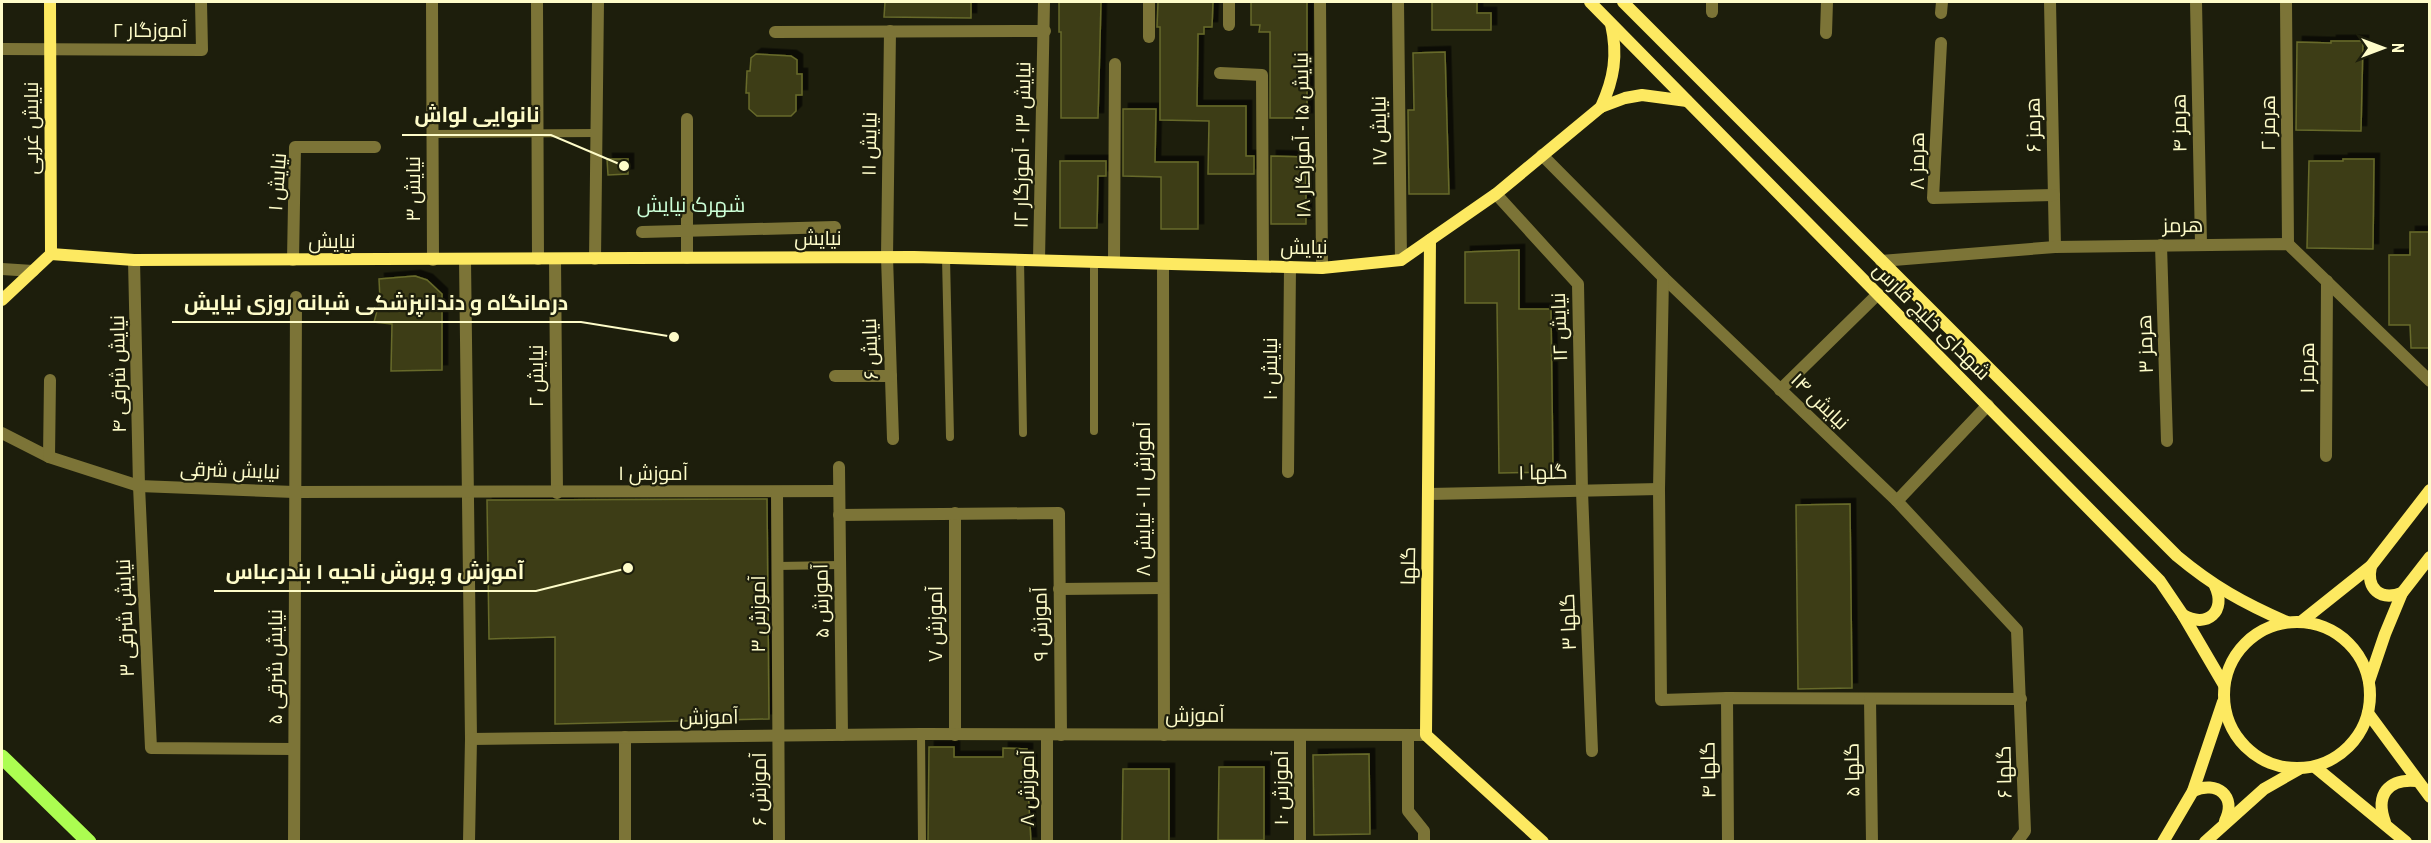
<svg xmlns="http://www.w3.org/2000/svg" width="2431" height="843" viewBox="0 0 2431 843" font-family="'Roboto Condensed',Cairo,sans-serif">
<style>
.building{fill:#3d3e18;stroke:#676a2a;stroke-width:1.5;filter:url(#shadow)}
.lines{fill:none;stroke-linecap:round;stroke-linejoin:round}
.lane{stroke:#7c7437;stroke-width:8}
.street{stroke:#7c7437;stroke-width:12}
.secondary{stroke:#fde961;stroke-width:12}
.primary{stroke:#acfd51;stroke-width:15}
.labels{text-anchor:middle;stroke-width:4.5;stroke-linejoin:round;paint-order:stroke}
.street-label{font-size:20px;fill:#fefcc9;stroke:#1d1e0c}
.neighbourhood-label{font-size:21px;fill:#cbfed6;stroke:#1d1e0c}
.leader{fill:none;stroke:#fefcc9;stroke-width:2}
.callout-dot{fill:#fefcc9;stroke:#1d1e0c;stroke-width:2}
.callout-label{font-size:21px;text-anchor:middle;font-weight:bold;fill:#fefcc9;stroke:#1d1e0c;stroke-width:4.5;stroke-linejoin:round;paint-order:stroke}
</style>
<defs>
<filter id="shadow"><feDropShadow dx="5.5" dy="-5.5" stdDeviation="0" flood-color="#0009"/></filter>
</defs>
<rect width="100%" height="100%" fill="#1d1e0c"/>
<g class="building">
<path d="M885 2H971V18L884 17Z"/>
<path d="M1059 2H1101L1098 118H1061V32H1059Z"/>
<path d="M1158 2H1213L1212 27H1204V34H1198L1197 106H1246V156H1254V174H1208L1209 121 1160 120V27H1157Z"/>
<path d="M1251 2H1307V118H1270V32H1259L1260 25H1251Z"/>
<path d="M1432 2H1477V13H1491V30H1432Z"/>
<path d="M2331 41H2363L2361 131 2296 130 2297 42 2331 43Z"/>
<path d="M1445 52 1449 194H1409L1408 110H1414L1413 53Z"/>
<path d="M756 54 791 56 797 60V74H802V95H796V111L791 116H757L749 109V93H746L747 71H750L751 58Z"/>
<path d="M1123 109H1156L1155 162H1198V229H1161V177L1123 176Z"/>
<path d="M1271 156 1306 157V224H1271Z"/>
<path d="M607 159H628V174L608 175Z"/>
<path d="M2343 159H2374L2373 249 2307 248 2309 161H2343Z"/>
<path d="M1060 161H1106V176H1098L1097 228H1060Z"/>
<path d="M2410 232H2430V348H2411L2410 325H2389V255H2410Z"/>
<path d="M1519 250V309H1551L1553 472 1499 473 1497 303H1465V252Z"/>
<path d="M415 276 427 280 442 294V370L391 371 392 324 374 322 380 300 379 279Z"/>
<path d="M767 499 769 719 555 724V637L489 639 487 500Z"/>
<path d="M1850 504 1852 688 1798 689 1796 505Z"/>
<path d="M929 747H954V757H1003V748L1027 749V760H1031V788H1028L1031 842H928Z"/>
<path d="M1369 754 1370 834 1314 835 1313 755Z"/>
<path d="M1219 767H1264V840H1218Z"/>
<path d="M1123 769H1169V842H1122Z"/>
</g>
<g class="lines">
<g class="lane">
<path d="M433 134 596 133"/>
<path d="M946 258 950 437"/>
<path d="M1020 259 1023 433"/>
<path d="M1094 262V431"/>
<path d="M777 566 840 565"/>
<path d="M921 734 922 842"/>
</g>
<g class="street">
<path d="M432 2 433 260"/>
<path d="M537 2 538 259"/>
<path d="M1149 2V37"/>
<path d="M1229 2V25"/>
<path d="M1320 2 1322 268"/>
<path d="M1398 2 1401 260"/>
<path d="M1712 2V12"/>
<path d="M2050 2 2055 247"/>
<path d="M2196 2 2201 244"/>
<path d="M2286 2 2288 244"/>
<path d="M1941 13 1942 2"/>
<path d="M890 31 887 257 893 439"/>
<path d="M775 32 1045 31"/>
<path d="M1826 33 1827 2"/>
<path d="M1941 43 1933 198 2054 195"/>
<path d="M2 49 202 50 201 2"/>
<path d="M1220 73 1262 75 1263 266"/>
<path d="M687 119V258"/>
<path d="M1542 155 1663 277 1897 501 2017 630 2025 831 2017 842"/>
<path d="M1496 194 1578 284 1582 491 1592 751"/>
<path d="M642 232 835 227"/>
<path d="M2161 245 2167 441"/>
<path d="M555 259 557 493"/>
<path d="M595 259 598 2"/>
<path d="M134 260 139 486 151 748 294 749"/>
<path d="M293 260 295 147H375"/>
<path d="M465 260 471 739 469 842"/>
<path d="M1039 260 1044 2"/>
<path d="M1881 261 2055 247 2288 244 2430 381"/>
<path d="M1114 262 1115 64"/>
<path d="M1163 264 1164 735"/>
<path d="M2 269 33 271"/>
<path d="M1663 277 1659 489 1661 700 1727 698 2021 699"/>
<path d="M835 376H891"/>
<path d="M1780 390 1878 294"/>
<path d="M2 433 49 457 139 486 294 492 839 491"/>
<path d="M2326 456 2327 281"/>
<path d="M49 457 50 380"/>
<path d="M839 467 842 735"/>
<path d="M1288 472 1290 267"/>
<path d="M777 492 779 842"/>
<path d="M1429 494 1659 489"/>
<path d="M1897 501 1988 405"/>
<path d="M955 513V735"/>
<path d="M839 515 1059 513 1061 735"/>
<path d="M1059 589 1163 588"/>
<path d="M1727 698 1728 842"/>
<path d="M1870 699 1872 842"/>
<path d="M1047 735V842"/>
<path d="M1300 735V842"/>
<path d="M1408 735V811L1424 831V842"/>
<path d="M625 737V842"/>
<path d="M471 739 921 734 1426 735"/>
<path d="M294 842 296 297"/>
</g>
<g class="secondary">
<path d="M50 2 51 254"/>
<path d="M1590 2 2160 581 2183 615 2224 685"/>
<path d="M1623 2 2177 556C2213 586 2243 603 2287 622"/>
<path d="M1601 107C1614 79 1618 55 1611 24"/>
<path d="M1430 240 1426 735 1543 842"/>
<path d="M2 300 51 254 134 260 914 257 1322 268 1401 260 1496 194 1601 107 1625 98 1642 95 1687 101"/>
<path d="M2371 566C2366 589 2380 601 2402 593"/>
<path d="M2183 615C2207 629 2227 611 2215 586"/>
<path d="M2302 621 2371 566 2430 490"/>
<circle cx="2297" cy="695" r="73"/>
<path d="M2369 681 2385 634 2402 593 2430 557"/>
<path d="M2368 713 2430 797"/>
<path d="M2315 767 2406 842"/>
<path d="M2193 791C2217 780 2237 796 2225 821"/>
<path d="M2385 822C2375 795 2388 778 2417 781"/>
<path d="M2163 842 2193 791 2223 702"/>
<path d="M2205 842 2264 789 2299 769"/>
</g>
<path class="primary" d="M2 757 89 842"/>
</g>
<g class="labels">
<g class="street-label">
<text x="150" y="37">آموزگار ۲</text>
<text transform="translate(2179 123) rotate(-91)" y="7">هرمز ۴</text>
<text transform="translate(2268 123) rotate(-90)" y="7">هرمز ۲</text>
<text transform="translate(2033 125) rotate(-91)" y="7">هرمز ۶</text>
<text transform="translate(31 128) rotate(-90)" y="7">نیایش غربی</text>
<text transform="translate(1379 131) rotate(-91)" y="7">نیایش ۱۷</text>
<text transform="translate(1302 135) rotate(-91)" y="7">نیایش ۱۵ - آموزگار ۱۸</text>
<text transform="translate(869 144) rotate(-89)" y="7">نیایش ۱۱</text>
<text transform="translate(1022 145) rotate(-89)" y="7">نیایش ۱۳ - آموزگار ۱۲</text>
<text transform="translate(1917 161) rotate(-90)" y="7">هرمز ۸</text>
<text transform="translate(277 182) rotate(-86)" y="7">نیایش ۱</text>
<text transform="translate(413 189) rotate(-90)" y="7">نیایش ۳</text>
<text transform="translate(2183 225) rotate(-1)" y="7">هرمز</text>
<text x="818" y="245">نیایش</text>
<text x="332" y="248">نیایش</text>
<text x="1304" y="254">نیایش</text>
<text transform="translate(1932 321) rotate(45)" y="7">شهدای خلیج فارس</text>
<text transform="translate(1559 327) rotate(-92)" y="7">نیایش ۱۲</text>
<text transform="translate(2145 344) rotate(-92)" y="7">هرمز ۳</text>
<text transform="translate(870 349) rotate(-92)" y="7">نیایش ۶</text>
<text transform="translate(2307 368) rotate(-90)" y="7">هرمز ۱</text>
<text transform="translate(1270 369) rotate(-90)" y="7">نیایش ۱۰</text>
<text transform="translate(118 374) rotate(-91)" y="7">نیایش شرقی ۴</text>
<text transform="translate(536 376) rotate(-90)" y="7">نیایش ۲</text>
<text transform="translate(1820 401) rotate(44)" y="7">نیایش ۱۴</text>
<text transform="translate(230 470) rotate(2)" y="7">نیایش شرقی</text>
<text transform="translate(1543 472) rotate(-1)" y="7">گلها ۱</text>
<text x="653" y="480">آموزش ۱</text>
<text transform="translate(1143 499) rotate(-90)" y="7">آموزش ۱۱ - نیایش ۸</text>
<text transform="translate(1408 566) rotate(-89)" y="7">گلها</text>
<text transform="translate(821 601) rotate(-91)" y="7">آموزش ۵</text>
<text transform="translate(758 614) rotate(-90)" y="7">آموزش ۳</text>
<text transform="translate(125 618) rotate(-92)" y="7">نیایش شرقی ۳</text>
<text transform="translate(1568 622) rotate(-92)" y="7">گلها ۳</text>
<text transform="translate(935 624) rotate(-90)" y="7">آموزش ۷</text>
<text transform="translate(1040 624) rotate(-91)" y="7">آموزش ۹</text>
<text transform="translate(275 667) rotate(-90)" y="7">نیایش شرقی ۵</text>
<text x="1195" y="722">آموزش</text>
<text transform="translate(709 717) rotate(-1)" y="7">آموزش</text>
<text transform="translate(1708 770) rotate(-91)" y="7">گلها ۴</text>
<text transform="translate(1852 770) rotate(-91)" y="7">گلها ۵</text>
<text transform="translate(2004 772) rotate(-91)" y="7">گلها ۶</text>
<text transform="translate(1027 788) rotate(-90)" y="7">آموزش ۸</text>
<text transform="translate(1281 788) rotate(-90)" y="7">آموزش ۱۰</text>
<text transform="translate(759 789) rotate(-90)" y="7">آموزش ۶</text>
</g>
<g class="neighbourhood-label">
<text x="691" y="212">شهرک نیایش</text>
</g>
</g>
<path class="leader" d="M624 166L551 135H402M674 337L581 322H172M628 568L536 591H214"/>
<g class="callout-dot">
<circle cx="624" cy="166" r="6"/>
<circle cx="674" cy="337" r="6"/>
<circle cx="628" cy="568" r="6"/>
</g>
<g class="callout-label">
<text x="477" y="122">نانوایی لواش</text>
<text x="376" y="310">درمانگاه و دندانپزشکی شبانه روزی نیایش</text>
<text x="375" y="579">آموزش و پروش ناحیه ۱ بندرعباس</text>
</g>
<rect width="2431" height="843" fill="none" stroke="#fefcc9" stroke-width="6"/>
<g transform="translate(2383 48) rotate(90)" stroke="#1d1e0c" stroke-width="4.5" paint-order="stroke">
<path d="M0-4.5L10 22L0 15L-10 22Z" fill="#fefcc9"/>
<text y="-9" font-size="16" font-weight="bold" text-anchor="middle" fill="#fefcc9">N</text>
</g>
</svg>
